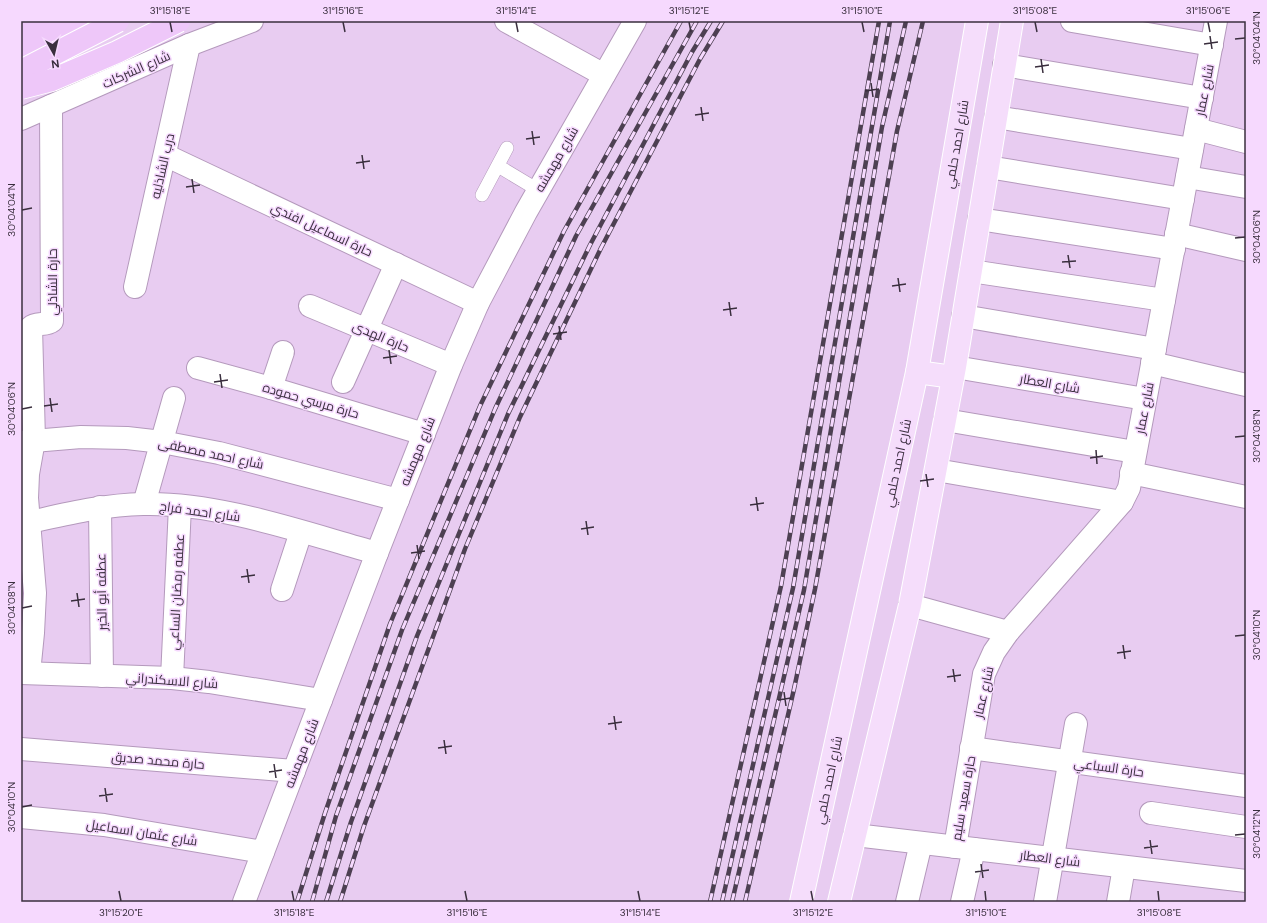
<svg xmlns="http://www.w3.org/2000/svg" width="1267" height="923" viewBox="0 0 1267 923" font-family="'DM Sans',Cairo,sans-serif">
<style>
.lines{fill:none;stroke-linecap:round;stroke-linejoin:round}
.service-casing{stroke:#b499bc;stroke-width:14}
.minor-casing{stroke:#b499bc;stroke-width:24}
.secondary-casing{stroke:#b499bc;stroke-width:24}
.primary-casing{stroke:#fff;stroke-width:24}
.motorway-casing{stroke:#fff;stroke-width:24}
.service{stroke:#fff;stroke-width:13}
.minor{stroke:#fff;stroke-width:22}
.secondary{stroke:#fff;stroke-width:22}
.primary{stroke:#f5ddfb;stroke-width:22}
.motorway{stroke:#eec7f9;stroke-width:22}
.rail-casing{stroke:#4d4052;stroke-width:4.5}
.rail{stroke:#f6d9fe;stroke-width:3;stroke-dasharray:9;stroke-linecap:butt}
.motorway-bridge-casing{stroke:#fff;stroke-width:24;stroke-linecap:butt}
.motorway-bridge{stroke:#eec7f9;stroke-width:22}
.ticks{fill:none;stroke:#3a2f3e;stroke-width:1.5}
.labels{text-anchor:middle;stroke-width:3;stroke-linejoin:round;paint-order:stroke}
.street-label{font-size:13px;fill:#3a2f3e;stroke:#f6d9fe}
.neatline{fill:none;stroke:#3a2f3e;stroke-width:1.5}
.ticks-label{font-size:10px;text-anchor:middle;fill:#3a2f3e}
</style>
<rect width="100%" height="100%" fill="#e8ccf1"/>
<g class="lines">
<defs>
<g id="service">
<path d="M498 166 538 190"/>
<path d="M482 195 507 148"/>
</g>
<g id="minor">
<path d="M506 21 604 75"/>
<path d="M1072 21 1212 45"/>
<path d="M1004 65 1202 98"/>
<path d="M996 117 1192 149"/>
<path d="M1196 129 1246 142"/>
<path d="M165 155 478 303"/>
<path d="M988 167 1183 199"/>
<path d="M1187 177 1246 187"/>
<path d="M979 219 1174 249"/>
<path d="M1176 234 1246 250"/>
<path d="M971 271 1164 300"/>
<path d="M135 287 189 45"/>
<path d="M310 306 451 365"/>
<path d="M963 316 1155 349"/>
<path d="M1152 363 1246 385"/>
<path d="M955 367 1145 399"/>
<path d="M198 368 271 388 424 434"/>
<path d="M343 382 396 264"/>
<path d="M271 388 283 352"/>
<path d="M945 420 1135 452"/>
<path d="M21 442 81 437 127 438 162 442 219 453 398 500"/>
<path d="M936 470 1122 502"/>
<path d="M1131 473 1246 497"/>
<path d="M144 504 174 398"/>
<path d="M100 507 102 676"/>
<path d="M21 524C63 515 100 505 143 504 219 502 304 533 377 553"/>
<path d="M282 590 301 532"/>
<path d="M910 605 1008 632"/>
<path d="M21 673 172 678 209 682 321 700"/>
<path d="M29 673 33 633 35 593 27 498 28 474 34 440 31 327C36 322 46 326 52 321L51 106"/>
<path d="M172 678 180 506"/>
<path d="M971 748 1246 786"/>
<path d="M21 749 294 771"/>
<path d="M1151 813 1246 827"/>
<path d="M21 817 104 825 263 852"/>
<path d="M855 835 1246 881"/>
<path d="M955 847 984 674 994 652 1008 632 1122 502 1129 488 1216 21"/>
<path d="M244 902 377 553 451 365 478 303 526 212 635 21"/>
<path d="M907 902 921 843"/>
<path d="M962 902 974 849"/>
<path d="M1045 902 1076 724"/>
<path d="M1118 902 1124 867"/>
</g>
<path id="secondary" d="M21 119 189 45 252 21"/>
<g id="primary">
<path d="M917 372 953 377"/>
<path d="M801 902 917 372 977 21"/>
<path d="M839 902 910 605 955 367 1012 21"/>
</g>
<g id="motorway">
<path d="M21 30 39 21"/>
<path d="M21 49 77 21"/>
</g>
</defs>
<use href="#service" class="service-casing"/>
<use href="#minor" class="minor-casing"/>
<use href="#secondary" class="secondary-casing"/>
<use href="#primary" class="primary-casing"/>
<use href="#motorway" class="motorway-casing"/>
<use href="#service" class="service"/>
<use href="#minor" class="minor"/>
<use href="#secondary" class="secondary"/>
<use href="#primary" class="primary"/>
<use href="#motorway" class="motorway"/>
<defs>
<g id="rail">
<path d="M297 902 325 813 390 624 480 406 564 231 681 21"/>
<path d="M312 902 336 816 402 630 495 409 576 236 697 21"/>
<path d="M326 902 351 822 417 636 508 414 590 245 692 52 711 21"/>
<path d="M340 902 364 826 465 549 520 417 601 248 700 59 723 21"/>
<path d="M710 902 781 586 879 21"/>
<path d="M722 902 793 588 890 21"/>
<path d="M732 902 804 590 882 127 906 21"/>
<path d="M745 902 794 689 815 589 897 131 923 21"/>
</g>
</defs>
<use href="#rail" class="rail-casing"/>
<use href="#rail" class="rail"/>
<defs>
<g id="motorway-bridge">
<path d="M21 71 118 21"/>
<path d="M21 88 52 80 117 52 179 21"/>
</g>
</defs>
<use href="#motorway-bridge" class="motorway-bridge-casing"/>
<use href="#motorway-bridge" class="motorway-bridge"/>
</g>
<path class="ticks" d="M170 22 172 32M343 22 345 32M516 22 518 32M689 22 691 32M862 22 864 32M1035 22 1037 32M1208 22 1210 32M1210 36 1212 49M1235 39 1245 38M1204 44 1218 42M1041 59 1043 73M1035 67 1049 65M871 83 873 97M865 91 879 89M701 107 703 121M695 115 709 113M532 131 534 145M526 139 540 137M362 155 364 169M356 163 370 161M192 179 194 193M186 187 200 185M22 210 32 208M1235 238 1245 237M1068 255 1070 268M1062 262 1076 261M898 278 900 292M892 286 906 284M729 302 731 316M723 310 737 308M559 326 561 340M553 334 567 332M389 350 391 364M383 358 397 356M220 374 222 388M214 382 228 380M50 398 52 412M44 406 58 404M22 409 32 407M1235 437 1245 436M1096 450 1097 464M1090 458 1103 456M926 474 928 487M920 481 934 479M756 497 758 511M750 505 764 503M586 521 588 535M581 529 594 527M417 545 419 559M411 553 425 551M247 569 249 583M241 577 255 575M77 593 79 607M71 601 85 599M22 608 32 606M1235 636 1245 635M1123 645 1125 659M1117 653 1131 651M953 669 955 682M947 677 961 675M784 692 786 706M778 700 791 698M614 716 616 730M608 724 622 722M444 740 446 754M438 748 452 746M274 764 276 778M269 772 282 770M105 788 107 802M99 796 113 794M22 807 32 805M1235 835 1245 834M1150 840 1152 854M1144 848 1158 846M981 864 983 878M975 872 989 870M119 891 121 901M292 891 294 901M465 891 467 901M638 891 640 901M811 891 813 901M985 891 986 901M1158 891 1159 901"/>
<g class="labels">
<g class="street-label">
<text transform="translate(136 69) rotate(-24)" y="5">شارع الشركات</text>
<text transform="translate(1204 90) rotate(-79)" y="5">شارع عمار</text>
<text transform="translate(956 144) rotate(-80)" y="5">شارع احمد حلمي</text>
<text transform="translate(556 159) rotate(-60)" y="5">شارع مهمشه</text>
<text transform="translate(162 166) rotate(-77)" y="5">درب الشاذليه</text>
<text transform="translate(322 229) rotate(25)" y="5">حارة اسماعيل افندي</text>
<text transform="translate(52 282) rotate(-90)" y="5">حارة الشاذلي</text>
<text transform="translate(381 336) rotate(23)" y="5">حارة الهدى</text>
<text transform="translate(1050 383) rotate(10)" y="5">شارع العطار</text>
<text transform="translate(311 400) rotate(16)" y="5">حارة مرسي حموده</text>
<text transform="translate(1144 408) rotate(-79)" y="5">شارع عمار</text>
<text transform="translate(417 451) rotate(-68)" y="5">شارع مهمشه</text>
<text transform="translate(211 453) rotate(12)" y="5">شارع احمد مصطفى</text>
<text transform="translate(897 463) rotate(-78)" y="5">شارع احمد حلمي</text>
<text transform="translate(200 511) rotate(8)" y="5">شارع احمد فراج</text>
<text transform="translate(101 592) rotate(-91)" y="5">عطفه أبو الخير</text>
<text transform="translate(176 592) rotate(-87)" y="5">عطفه رمضان الساعي</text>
<text transform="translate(172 680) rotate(4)" y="5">شارع الاسكندراني</text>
<text transform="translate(983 692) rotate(-77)" y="5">شارع عمار</text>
<text transform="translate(301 753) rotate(-69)" y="5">شارع مهمشه</text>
<text transform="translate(158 760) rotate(5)" y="5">حارة محمد صديق</text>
<text transform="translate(1109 767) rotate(8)" y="5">حارة السباعي</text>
<text transform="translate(828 780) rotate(-78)" y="5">شارع احمد حلمي</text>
<text transform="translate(963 798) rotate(-80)" y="5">حارة سعيد سليم</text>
<text transform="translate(142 832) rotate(9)" y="5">شارع عثمان اسماعيل</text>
<text transform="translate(1050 858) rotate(7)" y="5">شارع العطار</text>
</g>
</g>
<rect width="1267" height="923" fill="none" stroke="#f6d9fe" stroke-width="44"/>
<g transform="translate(54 54) rotate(172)" stroke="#f6d9fe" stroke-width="3" paint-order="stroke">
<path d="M0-3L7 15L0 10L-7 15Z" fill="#3a2f3e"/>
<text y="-6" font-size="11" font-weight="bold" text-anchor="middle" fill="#3a2f3e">N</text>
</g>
<rect x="22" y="22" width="1223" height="879" class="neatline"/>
<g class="ticks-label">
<text x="170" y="14">31°15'18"E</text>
<text x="343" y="14">31°15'16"E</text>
<text x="516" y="14">31°15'14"E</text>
<text x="689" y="14">31°15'12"E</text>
<text x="862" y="14">31°15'10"E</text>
<text x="1035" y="14">31°15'08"E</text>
<text x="1208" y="14">31°15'06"E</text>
<text transform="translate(1256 38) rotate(-90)" y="4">30°04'04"N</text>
<text transform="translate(11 210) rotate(-90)" y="4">30°04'04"N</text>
<text transform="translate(1256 237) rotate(-90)" y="4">30°04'06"N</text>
<text transform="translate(11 409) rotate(-90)" y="4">30°04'06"N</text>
<text transform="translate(1256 436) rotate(-90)" y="4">30°04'08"N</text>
<text transform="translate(11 608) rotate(-90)" y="4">30°04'08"N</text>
<text transform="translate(1256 635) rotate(-90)" y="4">30°04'10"N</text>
<text transform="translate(11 807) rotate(-90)" y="4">30°04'10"N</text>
<text transform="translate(1256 834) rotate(-90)" y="4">30°04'12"N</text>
<text x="121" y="916">31°15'20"E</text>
<text x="294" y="916">31°15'18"E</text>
<text x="467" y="916">31°15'16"E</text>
<text x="640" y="916">31°15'14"E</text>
<text x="813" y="916">31°15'12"E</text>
<text x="986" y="916">31°15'10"E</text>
<text x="1159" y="916">31°15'08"E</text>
</g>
</svg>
